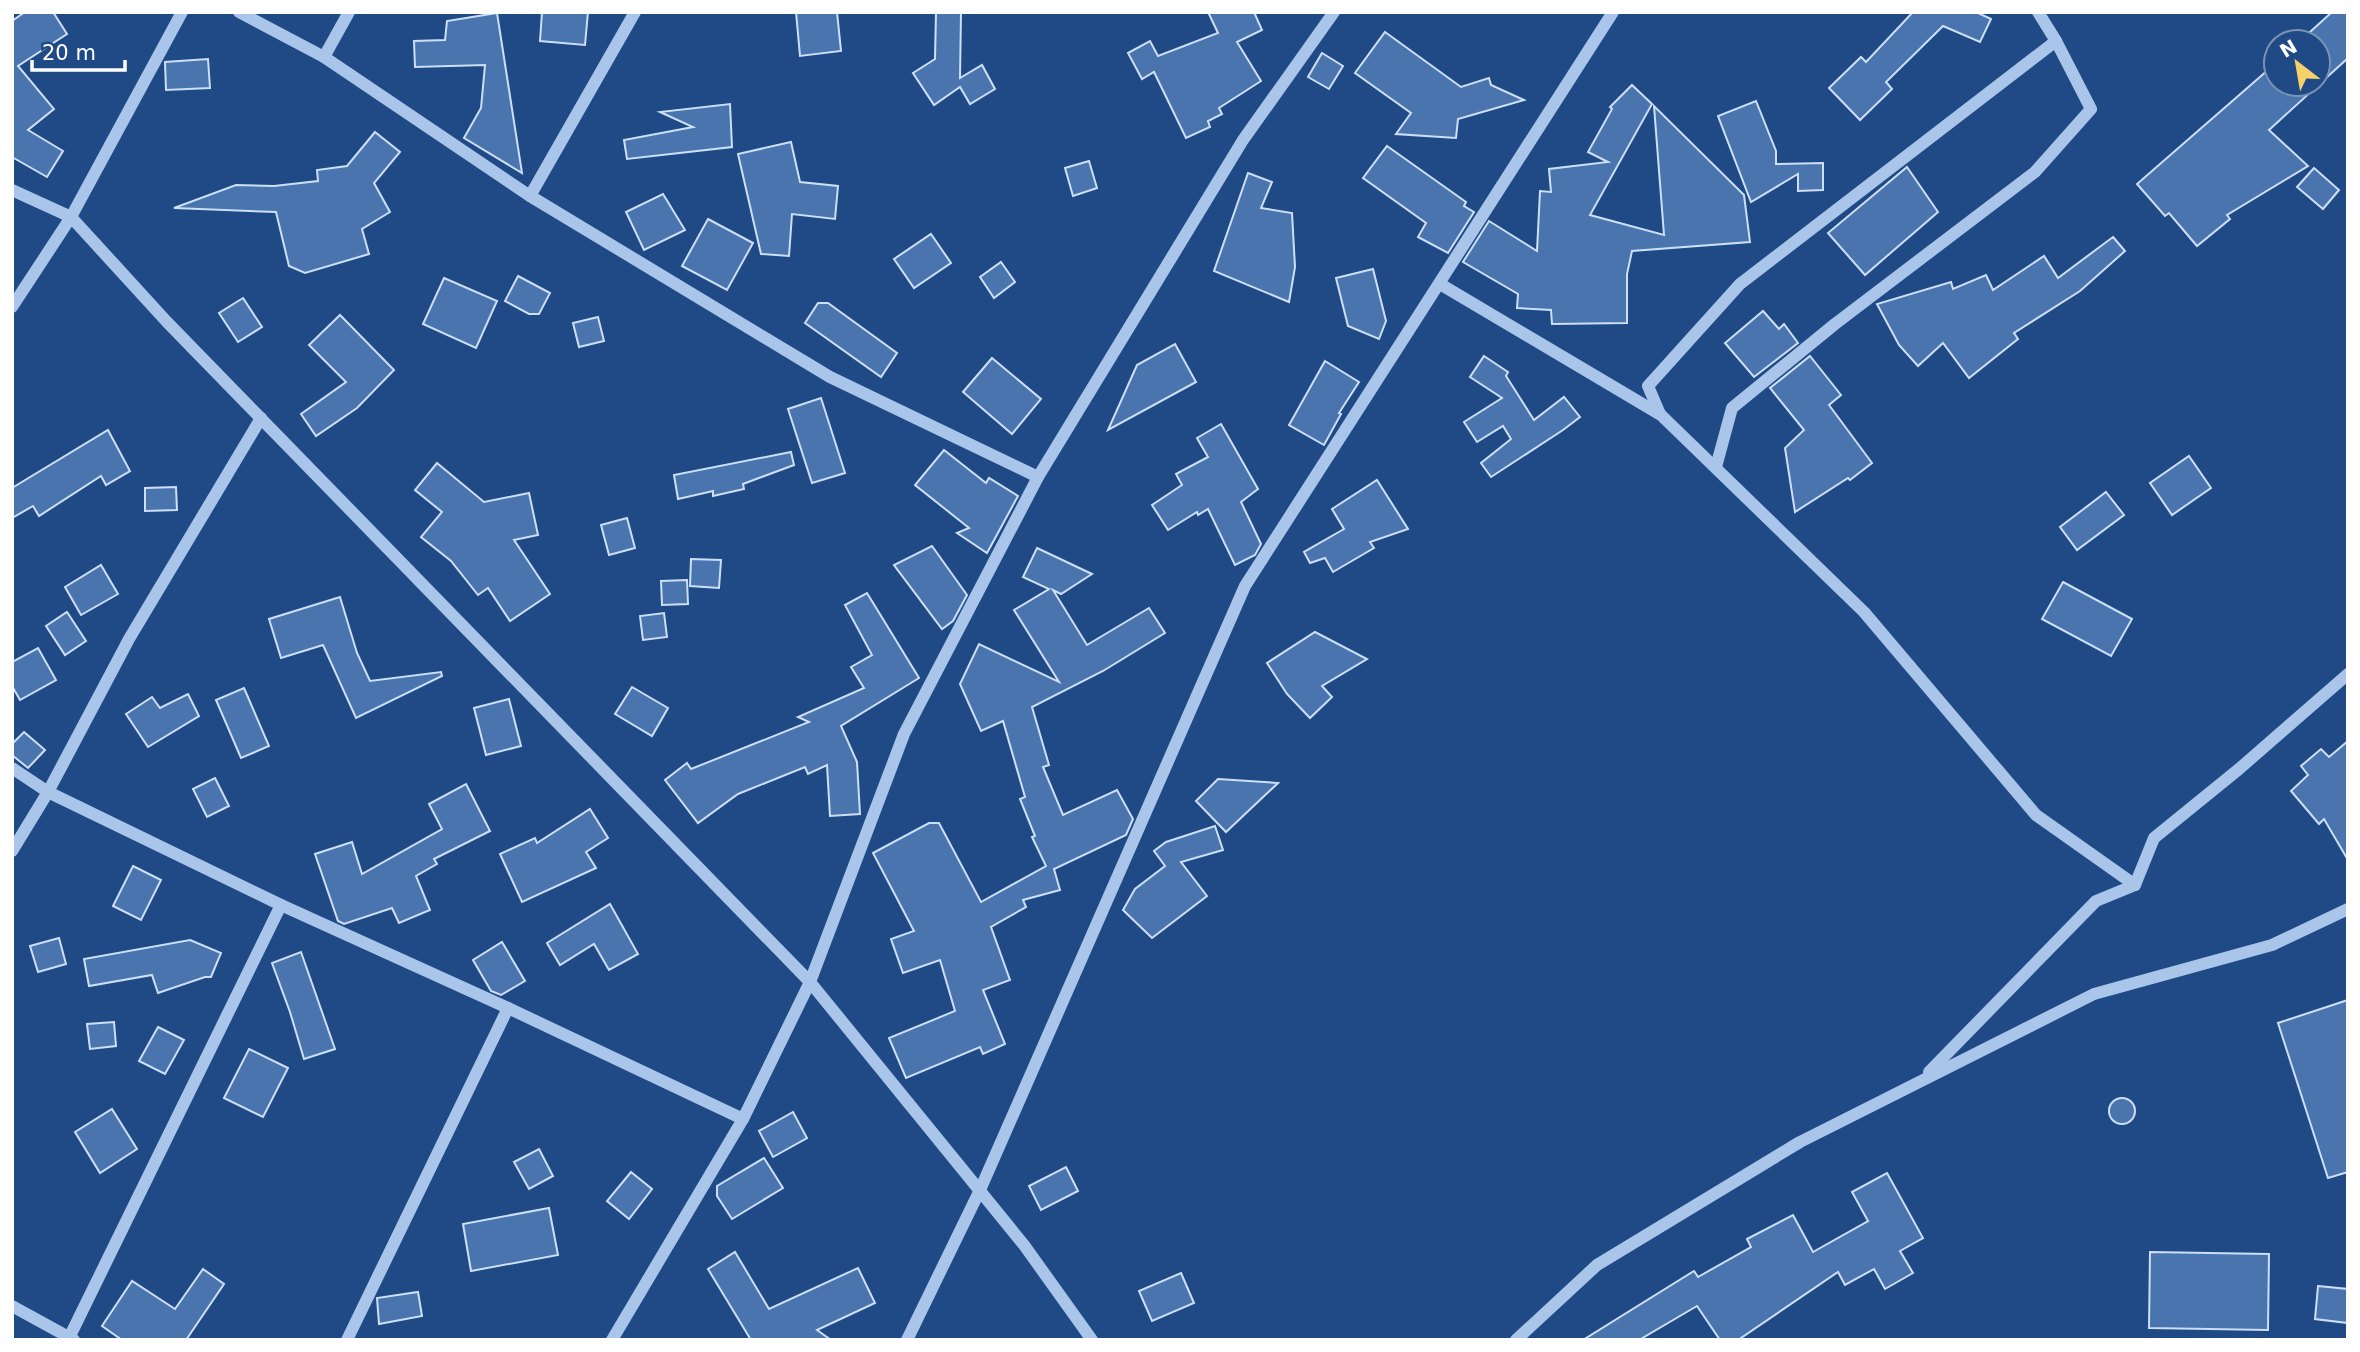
<svg xmlns="http://www.w3.org/2000/svg" width="2360" height="1352" viewBox="0 0 2360 1352" font-family="'DejaVu Sans',sans-serif">
<style>
.building{fill:#4974ad;stroke:#cddff7;stroke-width:2}
.lines{fill:none;stroke-linecap:round;stroke-linejoin:round}
.minor{stroke:#a9c5e9;stroke-width:12}
</style>
<rect width="100%" height="100%" fill="#204a85"/>
<g class="building">
<path d="M25 12H53L67 34 18 66 54 109 28 130 63 151 47 177 12 157V21Z"/>
<path d="M542 12H588L585 45 540 41Z"/>
<path d="M796 12H837L841 51 800 56Z"/>
<path d="M936 12H961L960 78 982 65 995 89 970 104 960 87 934 105 913 73 935 59Z"/>
<path d="M1208 12H1254L1262 30 1237 42 1261 81 1219 108 1222 114 1208 121 1210 127 1186 138 1154 72 1142 79 1128 53 1150 41 1158 56 1218 33Z"/>
<path d="M1913 12H1976L1991 19 1980 42 1943 26 1886 82 1892 89 1860 120 1829 88 1861 57 1866 62Z"/>
<path d="M2332 12H2348V58L2269 130 2308 166 2227 215 2230 219 2197 246 2169 213 2165 216 2137 184 2276 63V84H2318V42H2299Z"/>
<path d="M497 13 505 64 522 173 464 138 481 108 485 65 415 67 414 41 445 40 447 21Z"/>
<path d="M1385 32 1461 87 1489 78 1491 85 1524 100 1458 119 1456 138 1396 134 1411 113 1355 73Z"/>
<path d="M1322 53 1343 66 1329 89 1308 77Z"/>
<path d="M208 59 210 88 166 90 165 62Z"/>
<path d="M1632 85 1652 104 1590 215 1664 235 1654 106 1744 195 1750 242 1632 251 1627 274V323L1552 324 1551 310 1517 308 1518 294 1463 262 1489 221 1537 251 1540 191 1551 192 1549 169 1608 162 1588 152 1612 109 1610 107Z"/>
<path d="M1756 101 1776 151V164L1823 163V190L1798 191V174L1751 202 1718 116Z"/>
<path d="M730 104 732 147 627 159 624 140 693 127 660 112Z"/>
<path d="M375 132 400 152 374 183 390 212 362 229 369 254 305 273 289 266 276 212 174 208 236 185 274 186 318 181 317 170 347 166Z"/>
<path d="M791 142 800 182 838 186 835 219 792 214 789 256 761 254 738 154Z"/>
<path d="M1387 146 1466 202 1464 206 1474 212 1448 253 1418 237 1426 223 1363 178Z"/>
<path d="M1089 161 1097 188 1073 196 1065 168Z"/>
<path d="M1907 167 1938 212 1865 275 1828 233Z"/>
<path d="M2314 168 2339 190 2323 209 2297 187Z"/>
<path d="M1248 173 1272 182 1261 208 1292 213 1295 267 1289 302 1214 271Z"/>
<path d="M663 194 685 230 644 250 626 212Z"/>
<path d="M708 219 753 243 727 290 682 266Z"/>
<path d="M931 234 951 263 914 288 894 259Z"/>
<path d="M2113 237 2125 251 2080 291 2014 333 2018 339 1969 378 1943 343 1918 366 1899 345 1877 304 1951 282 1953 289 1986 275 1993 290 2044 256 2058 278Z"/>
<path d="M1001 262 1015 282 994 298 980 277Z"/>
<path d="M1373 269 1386 321 1379 339 1348 326 1336 278Z"/>
<path d="M518 276 550 293 539 314H529L505 301Z"/>
<path d="M444 278 497 301 476 348 423 324Z"/>
<path d="M243 298 262 327 238 342 219 313Z"/>
<path d="M818 303H828L897 353 881 377 805 323Z"/>
<path d="M1763 311 1779 329 1784 324 1798 343 1754 377 1725 343Z"/>
<path d="M340 315 394 370 357 408 316 436 301 414 346 382 309 345Z"/>
<path d="M598 317 604 341 579 347 573 323Z"/>
<path d="M1175 344 1196 382 1108 430 1137 365Z"/>
<path d="M1484 356 1508 372 1506 376 1534 420 1564 397 1580 417 1563 430 1491 477 1481 463 1511 439 1503 426 1477 442 1464 422 1502 398 1470 377Z"/>
<path d="M1810 356 1841 395 1829 405 1872 463 1850 480 1848 478 1795 512 1785 448 1804 430 1770 388Z"/>
<path d="M992 358 1041 399 1012 434 963 392Z"/>
<path d="M1325 361 1359 382 1339 413 1341 414 1324 445 1289 425Z"/>
<path d="M821 398 845 473 812 483 788 409Z"/>
<path d="M1221 424 1258 489 1241 502 1261 544 1255 555 1235 565 1208 509 1198 515 1197 512 1168 530 1152 505 1182 485 1176 474 1208 457 1197 438Z"/>
<path d="M108 430 130 471 106 485 101 476 39 516 33 506 12 518V488Z"/>
<path d="M944 450 986 483 989 478 1018 496 987 553 957 533 969 528 915 485Z"/>
<path d="M791 452 794 465 743 484 744 489 713 496V491L678 499 674 475Z"/>
<path d="M2189 456 2211 488 2172 515 2150 483Z"/>
<path d="M437 463 484 502 529 493 538 535 514 540 550 594 510 621 488 588 478 595 451 561 421 537 442 512 415 490Z"/>
<path d="M1377 480 1408 529 1370 542 1374 548 1333 572 1325 558 1310 563 1304 552 1344 529 1332 509Z"/>
<path d="M176 487 177 510 145 511V488Z"/>
<path d="M2106 492 2124 515 2077 550 2060 527Z"/>
<path d="M627 518 635 548 609 555 601 525Z"/>
<path d="M932 546 967 595 953 621 942 629 894 565Z"/>
<path d="M1037 548 1092 574 1061 594 1053 590 1087 645 1149 608 1165 633 1103 671 1032 707 1049 765 1043 767 1063 815 1117 790 1133 819 1126 835 1054 869 1060 890 1023 900 1026 907 991 927 1010 980 983 990 1005 1044 983 1054 980 1047 906 1078 889 1038 955 1011 940 960 903 973 891 939 914 931 873 853 929 823H939L981 902 1046 866 1032 837 1035 836 1020 799 1025 797 1003 721 981 731 960 684 979 644 1059 682 1014 610 1049 589 1023 577Z"/>
<path d="M691 559 721 560 719 588 690 586Z"/>
<path d="M101 565 118 594 81 615 65 587Z"/>
<path d="M687 580 688 604 662 605 661 581Z"/>
<path d="M2063 582 2132 619 2111 656 2042 619Z"/>
<path d="M867 593 919 678 841 726 857 762 860 814 830 816 827 765 808 774 805 767 738 794 698 823 665 780 687 763 691 769 809 722 798 717 864 688 851 667 872 655 845 605Z"/>
<path d="M340 597 357 653 370 681 441 672 442 676 356 718 323 645 281 658 269 619Z"/>
<path d="M67 612 86 641 65 655 46 626Z"/>
<path d="M664 613 667 637 643 640 640 616Z"/>
<path d="M1315 632 1367 659 1322 686 1332 697 1310 718 1287 694 1267 663Z"/>
<path d="M38 648 56 680 20 700 12 686V662Z"/>
<path d="M632 687 668 708 652 736 615 714Z"/>
<path d="M244 688 269 746 241 758 216 700Z"/>
<path d="M188 694 199 716 148 747 126 714 152 697 160 708Z"/>
<path d="M509 699 521 746 486 755 474 708Z"/>
<path d="M24 732 45 750 28 768 12 755V744Z"/>
<path d="M2348 741V860L2324 819 2319 824 2291 791 2308 775 2301 766 2321 749 2329 757Z"/>
<path d="M215 778 229 806 207 817 193 789Z"/>
<path d="M1218 779 1278 783 1226 832 1196 801Z"/>
<path d="M466 784 490 831 434 859 437 864 416 876 430 910 399 923 392 908 344 924 338 921 315 854 352 842 362 874 442 829 429 804Z"/>
<path d="M590 809 608 838 586 852 596 868 522 902 500 854 535 838 537 843Z"/>
<path d="M1215 826 1223 850 1181 862 1207 896 1152 938 1123 910 1135 889 1165 866 1154 851 1166 842Z"/>
<path d="M133 866 161 880 141 920 113 906Z"/>
<path d="M610 904 638 954 609 970 594 944 560 965 547 943Z"/>
<path d="M59 938 66 964 38 972 30 946Z"/>
<path d="M190 940 221 953 211 977H205L158 993 152 975 89 986 84 959Z"/>
<path d="M502 942 525 981 501 995 491 991 473 960Z"/>
<path d="M301 952 335 1049 304 1059 290 1012 272 963Z"/>
<path d="M2348 1000V1172L2328 1178 2278 1023Z"/>
<path d="M114 1022 116 1046 90 1049 87 1024Z"/>
<path d="M158 1027 184 1040 165 1074 139 1061Z"/>
<path d="M249 1049 288 1068 263 1117 224 1098Z"/>
<circle cx="2122" cy="1111" r="13"/>
<path d="M112 1109 137 1149 100 1173 75 1132Z"/>
<path d="M793 1112 807 1138 773 1157 759 1131Z"/>
<path d="M539 1149 553 1176 529 1189 514 1162Z"/>
<path d="M764 1158 783 1188 732 1219 717 1196V1186Z"/>
<path d="M1066 1167 1078 1191 1041 1210 1029 1186Z"/>
<path d="M631 1172 652 1189 629 1219 607 1201Z"/>
<path d="M1887 1173 1923 1238 1900 1251 1913 1273 1885 1289 1874 1269 1845 1285 1838 1272 1738 1340H1720L1697 1306 1639 1340H1583L1694 1271 1698 1277 1751 1247 1747 1239 1793 1215 1813 1252 1868 1221 1852 1192Z"/>
<path d="M549 1208 558 1255 471 1271 463 1224Z"/>
<path d="M735 1252 769 1309 858 1268 875 1303 817 1330 831 1340H751L708 1269Z"/>
<path d="M2150 1252 2269 1254 2268 1330 2149 1328Z"/>
<path d="M203 1269 224 1284 186 1340H122L102 1326 132 1281 175 1309Z"/>
<path d="M1181 1273 1194 1303 1152 1321 1139 1291Z"/>
<path d="M2318 1286 2348 1289V1323L2315 1319Z"/>
<path d="M418 1292 422 1316 379 1324 377 1298Z"/>
</g>
<g class="lines">
<g class="minor">
<path d="M182 12 71 217 167 322 810 982 1024 1245 1092 1340"/>
<path d="M239 12 324 57 530 196 830 377 1038 477"/>
<path d="M324 57 349 12"/>
<path d="M12 190 71 217 12 307"/>
<path d="M530 196 635 12"/>
<path d="M1440 284 1661 415 1864 612 2036 815 2135 885"/>
<path d="M1660 414 1648 386 1740 284 2056 41 2038 12"/>
<path d="M1716 467 1732 408 1835 324 2035 172 2091 109 2056 41"/>
<path d="M12 768 48 792 281 905 508 1008 743 1119"/>
<path d="M12 851 48 792 129 639 261 418"/>
<path d="M1929 1072 2096 901 2135 885 2154 838 2239 769 2348 674"/>
<path d="M12 1306 74 1340"/>
<path d="M68 1340 281 905"/>
<path d="M347 1340 508 1008"/>
<path d="M612 1340 743 1119 810 982 904 734 1038 477 1243 140 1334 12"/>
<path d="M907 1340 980 1190 1245 586 1613 12"/>
<path d="M1516 1340 1597 1265 1800 1142 2094 994 2272 945 2348 909"/>
</g>
</g>
<rect width="2360" height="1352" fill="none" stroke="#ffffff" stroke-width="28"/>
<g transform="translate(2297 63) rotate(329)"><circle r="33" fill="#204a85" stroke="#7992b6" stroke-width="2"/>
<path d="M0-5L12 26L0 18L-12 26Z" fill="#f6d06a"/>
<text y="-10" font-size="19" font-weight="bold" text-anchor="middle" fill="#ffffff">N</text>
</g>
<path d="M32 60v10h93v-10" fill="none" stroke="#ffffff" stroke-width="3.5"/>
<text x="42" y="60" font-size="21" fill="#ffffff" stroke="#204a85" stroke-width="5" paint-order="stroke">20 m</text>
</svg>
